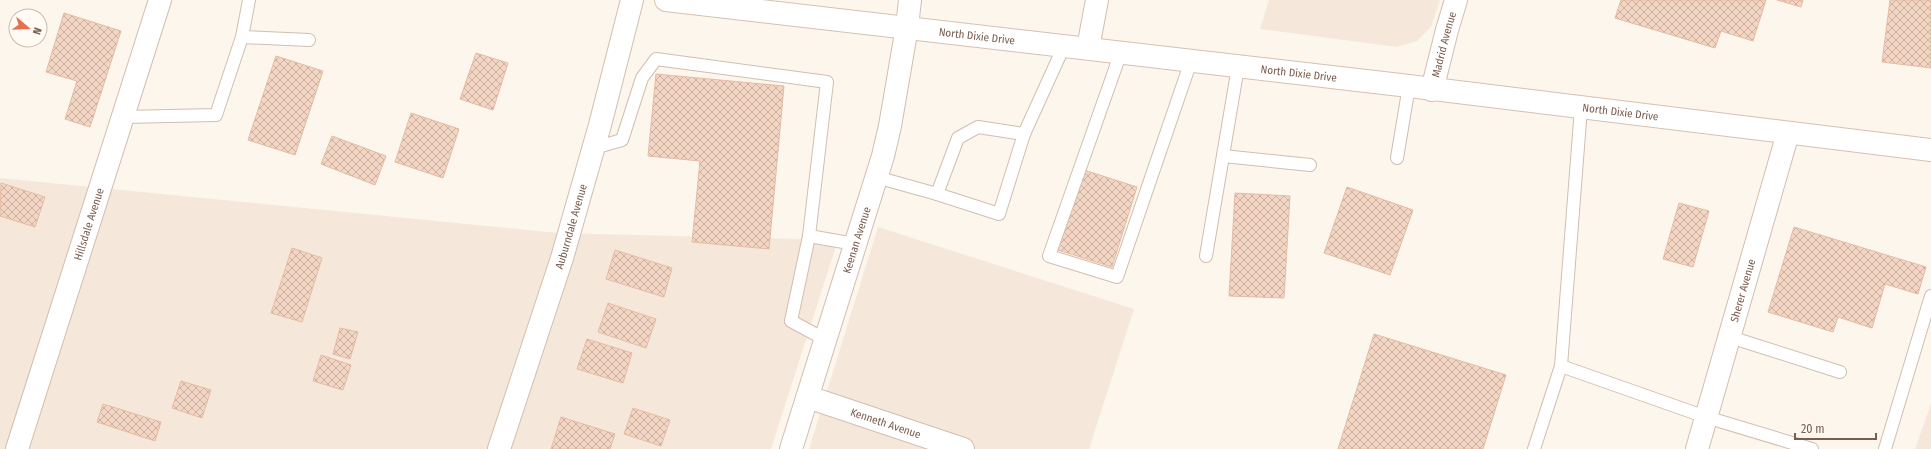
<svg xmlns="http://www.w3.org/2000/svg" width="1931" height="449" viewBox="0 0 1931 449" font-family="'Fira Sans Condensed',sans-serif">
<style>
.residential{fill:#f5e8da}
.building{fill:url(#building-cross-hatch);stroke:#e6bba3}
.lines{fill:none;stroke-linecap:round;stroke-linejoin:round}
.service-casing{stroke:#d1beb0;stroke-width:14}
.minor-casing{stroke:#d1beb0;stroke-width:24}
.tertiary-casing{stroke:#d1beb0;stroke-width:24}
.secondary-casing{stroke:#d6c0b0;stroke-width:24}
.service{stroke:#fff;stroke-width:12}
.minor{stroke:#fff;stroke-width:22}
.tertiary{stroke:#fff;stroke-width:22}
.secondary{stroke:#fff;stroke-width:22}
.labels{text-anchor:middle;stroke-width:3;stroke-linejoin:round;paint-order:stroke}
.street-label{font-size:11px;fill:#7a5c4d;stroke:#fffaf3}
</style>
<defs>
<pattern id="building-cross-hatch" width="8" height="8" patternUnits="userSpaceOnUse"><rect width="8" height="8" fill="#f3d5c3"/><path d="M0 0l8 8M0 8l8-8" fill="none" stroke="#cab0a1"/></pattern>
</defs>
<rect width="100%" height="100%" fill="#fdf6ec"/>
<g class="residential">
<path d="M1269 0H1440L1431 27 1417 41 1397 47 1260 29Z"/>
<path d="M0 178 558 233 838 240 771 449H0Z"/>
<path d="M878 227 1134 309 1089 449H809Z"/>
<path d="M1931 404V449H1915Z"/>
</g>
<g class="building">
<path d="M1621 0H1766L1753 41 1721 31 1715 48 1615 18Z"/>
<path d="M1777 0H1803L1801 7Z"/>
<path d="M1890 0H1931V68L1882 62Z"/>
<path d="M64 13 121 31 90 127 65 119 77 81 46 72Z"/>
<path d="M476 53 508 63 493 110 460 99Z"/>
<path d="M276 56 323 71 295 155 248 140Z"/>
<path d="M656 74 784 86 769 249 692 242 700 161 648 156Z"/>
<path d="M411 113 459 129 443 178 395 162Z"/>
<path d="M332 136 386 156 375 185 321 164Z"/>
<path d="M1084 170 1137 187 1112 267 1058 250Z"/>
<path d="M1 183 45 197 35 227 0 216Z"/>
<path d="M1347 187 1413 210 1390 275 1324 253Z"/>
<path d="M1235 193 1290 196 1284 298 1229 296Z"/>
<path d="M1679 203 1709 211 1693 267 1663 259Z"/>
<path d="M1794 227 1926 267 1918 294 1885 284 1872 328 1838 317 1833 332 1768 312Z"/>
<path d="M292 248 322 258 302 322 271 313Z"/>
<path d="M615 250 672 268 664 297 606 279Z"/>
<path d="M608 303 656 319 646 348 598 332Z"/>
<path d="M340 328 358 332 350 359 333 354Z"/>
<path d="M1374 334 1506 375 1483 449H1338Z"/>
<path d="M587 339 632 353 623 383 577 369Z"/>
<path d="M321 355 351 365 343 390 313 381Z"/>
<path d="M181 381 211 390 202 418 172 408Z"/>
<path d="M103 404 161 422 155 441 97 422Z"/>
<path d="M633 408 670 420 661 446 624 434Z"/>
<path d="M561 417 615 434 610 449H551Z"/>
</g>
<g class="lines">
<defs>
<g id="service">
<path d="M242 37 309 40"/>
<path d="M1121 52 1049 256 1117 277 1191 61"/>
<path d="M1581 108 1561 366 1706 417 1812 449"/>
<path d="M123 117 216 115 242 37 249 0"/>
<path d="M594 148 622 140 642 78 656 59 827 82 809 236 855 244"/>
<path d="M1223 156 1310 165"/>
<path d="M1397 158 1409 86"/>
<path d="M876 177 937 194 958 138 978 127 1024 134"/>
<path d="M937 194 999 214 1024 134 1064 46"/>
<path d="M809 236 791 321 826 340"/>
<path d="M1206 256 1238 67"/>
<path d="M1730 337 1840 372"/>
<path d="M1534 449 1561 366"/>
<path d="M1885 449 1931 296"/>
</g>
<g id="minor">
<path d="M907 27 910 0"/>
<path d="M1088 48 1097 0"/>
<path id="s1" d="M1432 90 1447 30 1456 0"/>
<path id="s2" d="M808 397 963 449"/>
<path id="s3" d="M17 449 160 0"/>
<path id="s4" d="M499 449 562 258 600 125 632 0"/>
<path id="s5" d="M1697 449 1788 133"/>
</g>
<g id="tertiary">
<path id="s6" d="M791 449 883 156 890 126 907 27"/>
</g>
<g id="secondary">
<path id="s7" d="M666 0 1409 86 1931 150"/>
</g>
</defs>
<use href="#service" class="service-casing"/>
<use href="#minor" class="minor-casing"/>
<use href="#tertiary" class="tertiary-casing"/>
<use href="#secondary" class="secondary-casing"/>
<use href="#service" class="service"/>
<use href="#minor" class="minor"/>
<use href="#tertiary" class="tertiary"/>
<use href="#secondary" class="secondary"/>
</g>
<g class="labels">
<g class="street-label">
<text dy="4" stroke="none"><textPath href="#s7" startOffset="313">North Dixie Drive</textPath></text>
<text dy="4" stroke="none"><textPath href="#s1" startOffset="47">Madrid Avenue</textPath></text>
<text dy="4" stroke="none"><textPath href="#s7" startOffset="637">North Dixie Drive</textPath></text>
<text dy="4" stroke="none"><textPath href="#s7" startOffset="961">North Dixie Drive</textPath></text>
<text dy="4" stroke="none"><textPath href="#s3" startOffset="236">Hillsdale Avenue</textPath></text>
<text dy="4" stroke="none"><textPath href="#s4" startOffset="234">Auburndale Avenue</textPath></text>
<text dy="4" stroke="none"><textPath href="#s6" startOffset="219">Keenan Avenue</textPath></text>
<text dy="4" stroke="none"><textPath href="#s5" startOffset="165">Sherer Avenue</textPath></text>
<text dy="4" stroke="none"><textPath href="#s2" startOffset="82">Kenneth Avenue</textPath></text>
</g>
</g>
<g transform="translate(28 28) rotate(109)"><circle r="19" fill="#fffaf3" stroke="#cabbb1"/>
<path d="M0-3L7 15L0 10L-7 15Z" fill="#e76f51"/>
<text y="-6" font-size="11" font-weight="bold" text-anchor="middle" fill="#7a5c4d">N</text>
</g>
<path d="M1795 433v6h81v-6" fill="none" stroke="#7a5c4d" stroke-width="2"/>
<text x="1801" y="433" font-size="12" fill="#7a5c4d" stroke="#fffaf3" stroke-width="3" paint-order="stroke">20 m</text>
</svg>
